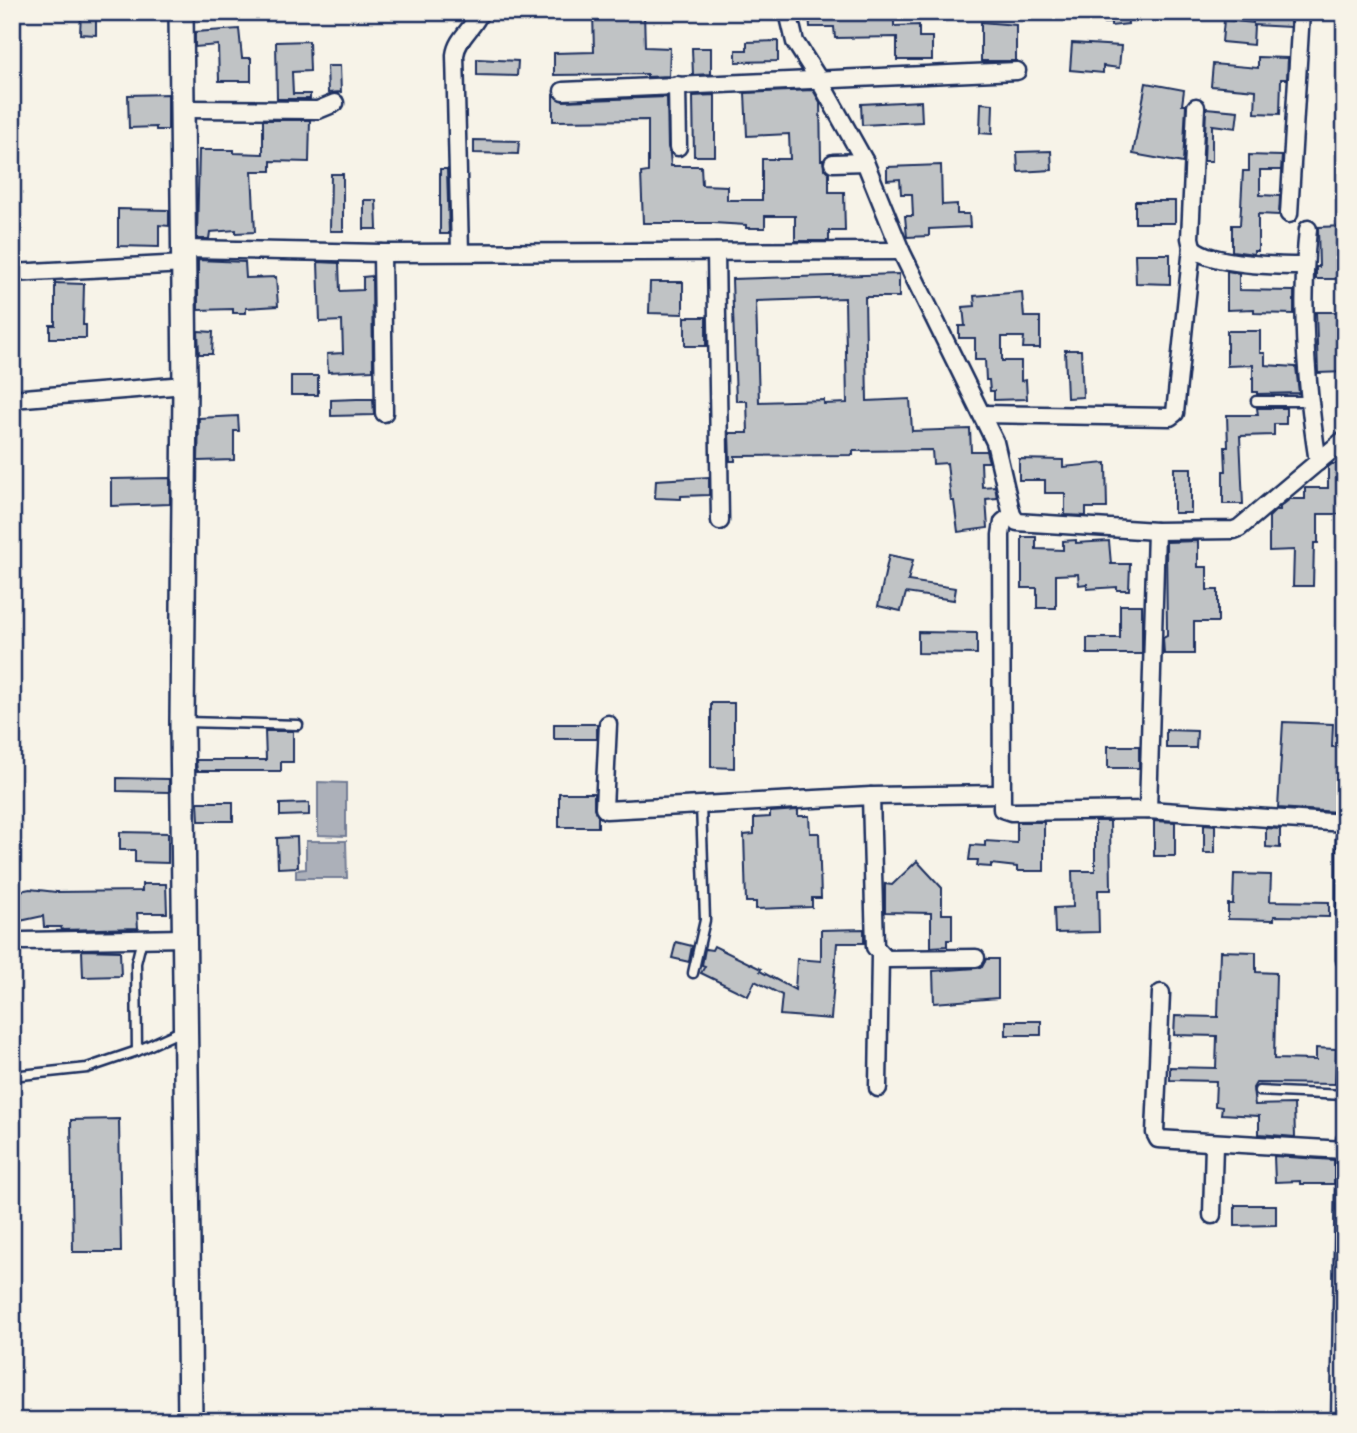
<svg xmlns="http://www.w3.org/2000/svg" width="1357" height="1433" viewBox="0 0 1357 1433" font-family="Caveat,sans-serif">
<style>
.water{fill:#acb0b9;stroke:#727c95;stroke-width:2}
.building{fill:#c0c3c5;stroke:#1b2f5e;stroke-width:2;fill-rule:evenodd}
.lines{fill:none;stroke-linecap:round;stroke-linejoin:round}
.lane-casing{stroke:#1b2f5e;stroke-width:13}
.street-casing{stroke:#1b2f5e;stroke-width:21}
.secondary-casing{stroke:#1b2f5e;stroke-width:28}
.lane{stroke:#f7f3e8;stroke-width:8}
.street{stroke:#f7f3e8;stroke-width:16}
.secondary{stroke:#f7f3e8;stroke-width:23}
</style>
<rect width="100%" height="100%" fill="#f7f3e8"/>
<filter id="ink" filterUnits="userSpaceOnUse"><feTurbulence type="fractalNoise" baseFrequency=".0143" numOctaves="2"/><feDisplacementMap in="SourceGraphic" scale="14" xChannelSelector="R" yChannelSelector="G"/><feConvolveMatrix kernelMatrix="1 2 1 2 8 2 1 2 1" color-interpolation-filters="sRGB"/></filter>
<g filter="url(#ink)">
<g class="water">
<path d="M318 782 346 783V836L318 835Z"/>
<path d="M306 841H346L347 878H296V870L306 869Z"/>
</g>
<g class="building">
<path d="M81 12H96V35L80 34Z"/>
<path d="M593 12H644L645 47 670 48 669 76 647 77V74L554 75V53L594 52Z"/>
<path d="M894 12V26L919 25V37H932V60H897V37L835 38 834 27H810L809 13Z"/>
<path d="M1099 12H1127L1128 24 1111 26V23H1099Z"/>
<path d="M1253 12H1290V27L1254 25 1253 45 1222 42 1224 20 1253 23Z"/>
<path d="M981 22 1016 25V61H981Z"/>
<path d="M239 29 242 58H251V81H219L218 45 195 47V32Z"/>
<path d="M309 41 310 71 292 72 293 94H310V99H277L276 42Z"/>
<path d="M778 41V61L736 62V50H747V42Z"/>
<path d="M1072 43 1121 46 1119 68 1103 66V73L1070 70Z"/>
<path d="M692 48H711V74L693 75Z"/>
<path d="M1258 57 1288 58 1287 79H1281L1280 114 1255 113 1256 90 1211 86 1213 64 1258 68Z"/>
<path d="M477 59 518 61 517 76 477 75Z"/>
<path d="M327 66H340L341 92 328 93Z"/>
<path d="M1146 83 1184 90 1182 105H1186L1183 163 1133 154Z"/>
<path d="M813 90 820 102 821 160H823L824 168 829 173V192H844L845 231H829V241H795V216H765V228H746V225L713 223H643L641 173 648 172V120L553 121V95L563 101 667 97 668 147 670 154 671 166H701L702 185 727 186V200H762V159H790L789 134 747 136 745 93Z"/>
<path d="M168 94V130H156V127L129 128 128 95Z"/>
<path d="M715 95V156H694L693 96Z"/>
<path d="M921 101 922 122 862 125 861 104Z"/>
<path d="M981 103 993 104 992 134 980 133Z"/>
<path d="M1206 108 1238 111 1236 128 1212 125V161H1204Z"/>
<path d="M263 120H310L309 162 271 161V171H252L255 232 236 233V230L210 232 209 239H197L199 150H234V153L263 154Z"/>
<path d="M474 140 519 141 518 154 474 153Z"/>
<path d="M1051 151 1052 170 1018 172 1017 152Z"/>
<path d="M1249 155 1282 156 1281 170H1260V195L1280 196 1279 215 1258 214V251H1254V254L1232 251V225H1240L1243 171H1249Z"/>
<path d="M941 165 942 205 957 204V214H969L970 227 929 229V236L907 237 905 216H913L912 194H901L900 179 887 180V167Z"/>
<path d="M440 169H447L449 234H440Z"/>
<path d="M331 174H343V231H330Z"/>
<path d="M364 200H376L377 229H364Z"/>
<rect x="1135" y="201" width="40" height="22"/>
<path d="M118 209 169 210V226L159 225V247L118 246Z"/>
<path d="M1345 226V279H1316V267H1319L1318 227Z"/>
<path d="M1135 254H1170V284L1136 283Z"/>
<path d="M198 260 245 262 246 278 276 277 278 306 246 308V313H233V309L198 310Z"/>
<path d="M318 262 339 263 340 291 363 290V277L372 276 373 370 328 372 327 354 343 353 342 321 320 322Z"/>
<path d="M1227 271 1239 273V290L1294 291V314L1254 313V309L1227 310Z"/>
<path d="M899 274V297H865L867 401 910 399 912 431 970 429 971 451H986L989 462H981L982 487 995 486 997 498 986 499 988 528 958 532 954 501H951L947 463 933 464 932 450 853 451V455L735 456V461H730L729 433H748L747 401H736L732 279ZM845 298 847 403 824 404V400L759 402 756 301Z"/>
<path d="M650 282H683V314L649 313Z"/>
<path d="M55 283 84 284 83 325H86V338H50V325H55Z"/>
<path d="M1022 292 1024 317H1040V348H1023L1024 337H1002V361H1021V381L1026 380 1027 399 994 400V391H990L989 380H986L985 360H975V338H959V326H965L963 307 975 306 974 296Z"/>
<path d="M1316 312H1345V372L1318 373Z"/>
<rect x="685" y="317" width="21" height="29"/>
<path d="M198 331 213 332 212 354H199Z"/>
<path d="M1227 331H1260V353H1265V365L1296 367 1299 393 1257 394V392H1253V365L1227 366Z"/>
<path d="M1065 350H1081L1083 397 1067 398Z"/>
<rect x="291" y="376" width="27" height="19"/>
<path d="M357 399H373L374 415 331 416V400Z"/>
<path d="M1257 408H1286V424H1274V435L1240 436 1243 504H1223V471H1226L1225 447H1228L1227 415H1258Z"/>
<path d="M238 416 239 431H234V460L198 461 199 418Z"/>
<path d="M1019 459 1063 460V467L1106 463 1107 508H1086V516L1065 515V493H1045V480H1019Z"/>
<path d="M1332 464H1343L1345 514H1318V543H1314L1313 586H1293L1294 550 1269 551V517L1276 510H1280V507L1290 499H1305V488H1328V467Z"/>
<rect x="1174" y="468" width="17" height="45"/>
<path d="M709 477V495L681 496V499L655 498 656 480Z"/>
<path d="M170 478V504L111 506V479Z"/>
<path d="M1022 537H1036V549L1063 550V541L1076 540V543L1109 541 1111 564H1130L1129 590H1117V587L1087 589V584L1079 585 1078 574 1056 575V608H1037V588H1022Z"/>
<path d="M1198 541V567H1207V590H1218V622H1194V654H1164L1163 638 1167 636 1166 542Z"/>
<path d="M889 555 913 560 908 581 956 588 954 600 906 593 901 611 878 606Z"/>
<path d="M1120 605H1142V654H1087V638H1120Z"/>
<path d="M918 632 977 633V654L918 653Z"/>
<path d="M711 703H734V768L711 767Z"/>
<path d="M1283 722 1333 724 1332 747H1343L1338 812 1278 808Z"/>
<rect x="554" y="724" width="43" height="15"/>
<path d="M1166 730 1197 731 1196 748H1166Z"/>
<path d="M265 731H293V762H281V771H197L196 760H266Z"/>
<rect x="1108" y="746" width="31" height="22"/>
<path d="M117 778 169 779V792L117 791Z"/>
<path d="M559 793H594V808L598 816V827H559Z"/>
<path d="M198 802H233V821H199Z"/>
<path d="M309 803V815L280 816V804Z"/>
<path d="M798 810V816H809L810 833H819L821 898H812V907L756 909V902H746L744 835 754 834V818L770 817V812Z"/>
<path d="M1095 821H1110L1111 890H1098L1099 932 1055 933 1054 908 1073 907 1072 871H1095Z"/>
<path d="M1154 821 1175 822V856H1154Z"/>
<path d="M1017 822H1044V871H1017V867L991 864V867L977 866 978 860H969L971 845 985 846V841L1017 843Z"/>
<path d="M1204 824 1215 825V853H1204Z"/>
<path d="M1266 828 1280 829V848L1266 847Z"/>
<path d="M120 832 168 833V863L135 862V850H120Z"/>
<path d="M297 837 298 867 278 868 277 838Z"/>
<path d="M917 861 942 888V914H952V940H947V946L931 947V913L885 912V884L892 885Z"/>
<path d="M1234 874 1271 875 1270 901 1329 902V917L1274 916V920L1228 919V904H1233Z"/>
<path d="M142 884H166L167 913H137L138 928 62 930 61 927H44L43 916 20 921 14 892 30 889 56 892 142 891Z"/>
<path d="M864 929V943H837L831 1019 780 1015 782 995 755 981 748 996 701 973 705 966 702 965 705 949 712 950 714 946 761 969 760 971 795 990 797 959 821 961V930Z"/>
<path d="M676 942 692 946 689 962 672 958Z"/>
<path d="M82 950 120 951 121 976 83 977Z"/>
<path d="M1220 951 1256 952V972L1276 973 1274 1059 1316 1060V1048L1336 1049 1335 1084 1256 1083 1253 1088 1255 1105 1294 1104 1295 1137 1259 1134V1116L1221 1114 1222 1107 1215 1106 1216 1081 1170 1080V1067L1216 1068 1217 1036 1174 1035 1175 1016 1218 1017Z"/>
<path d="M986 959H998V998L934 1003 933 971 977 968 982 967Z"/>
<rect x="1006" y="1021" width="35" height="14"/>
<path d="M119 1119 121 1252H73L71 1120Z"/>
<path d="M1274 1156 1334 1160V1184H1300V1181L1275 1182Z"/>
<path d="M1235 1205H1276V1225L1235 1226Z"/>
</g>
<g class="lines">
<defs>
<g id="lane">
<path d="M1256 401H1308"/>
<path d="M185 722 298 725"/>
<path d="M693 973 705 920 701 805"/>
<path d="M137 1051 136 963 142 939"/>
<path d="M12 1076 87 1068 137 1051 181 1031"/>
<path d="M1259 1091 1345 1095"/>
</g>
<g id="street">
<path d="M788 12 795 42 818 78 865 162 901 251 995 442 1012 515 1017 522 1156 531 1234 530 1239 528 1345 439"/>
<path d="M677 85 678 147"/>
<path d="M563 91 1017 71"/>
<path d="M183 109 318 110 335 103"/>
<path d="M833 163 865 162"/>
<path d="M1289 214 1301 12"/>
<path d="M1308 229C1300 306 1306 386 1318 462"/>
<path d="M1192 247C1209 265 1279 266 1304 266"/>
<path d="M185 249 382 253 901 251"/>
<path d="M460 252 455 55C457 38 474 28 480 12"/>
<path d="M716 252 720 521"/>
<path d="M382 253 384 413"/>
<path d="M12 273 185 264"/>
<path d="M12 399 185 385"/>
<path d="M982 414 1170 417 1175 413 1192 247 1190 238 1196 107"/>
<path d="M1012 515 1003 522 1001 535 1002 809 1011 812 1148 810 1345 823"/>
<path d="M608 724 604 808 606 810 871 796 1001 794"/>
<path d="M871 796 875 947 886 959 976 958"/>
<path d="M1148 810 1156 531"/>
<path d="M1345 838V960"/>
<path d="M24 941 184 938"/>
<path d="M1161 993 1155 1133 1158 1139 1344 1150"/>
<path d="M878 1088 880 954"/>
<path d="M1212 1215 1214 1144"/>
<path d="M1340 1421 1345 1140"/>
</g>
<path id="secondary" d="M181 12 185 385 182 722 190 1421"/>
</defs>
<use href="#lane" class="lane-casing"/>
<use href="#street" class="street-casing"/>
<use href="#secondary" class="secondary-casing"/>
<use href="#lane" class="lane"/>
<use href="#street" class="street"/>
<use href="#secondary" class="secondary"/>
</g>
</g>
<rect width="1357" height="1433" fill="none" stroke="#f7f3e8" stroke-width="42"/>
<rect x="21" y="21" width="1315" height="1391" fill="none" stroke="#1b2f5e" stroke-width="2.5" filter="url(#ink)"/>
</svg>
